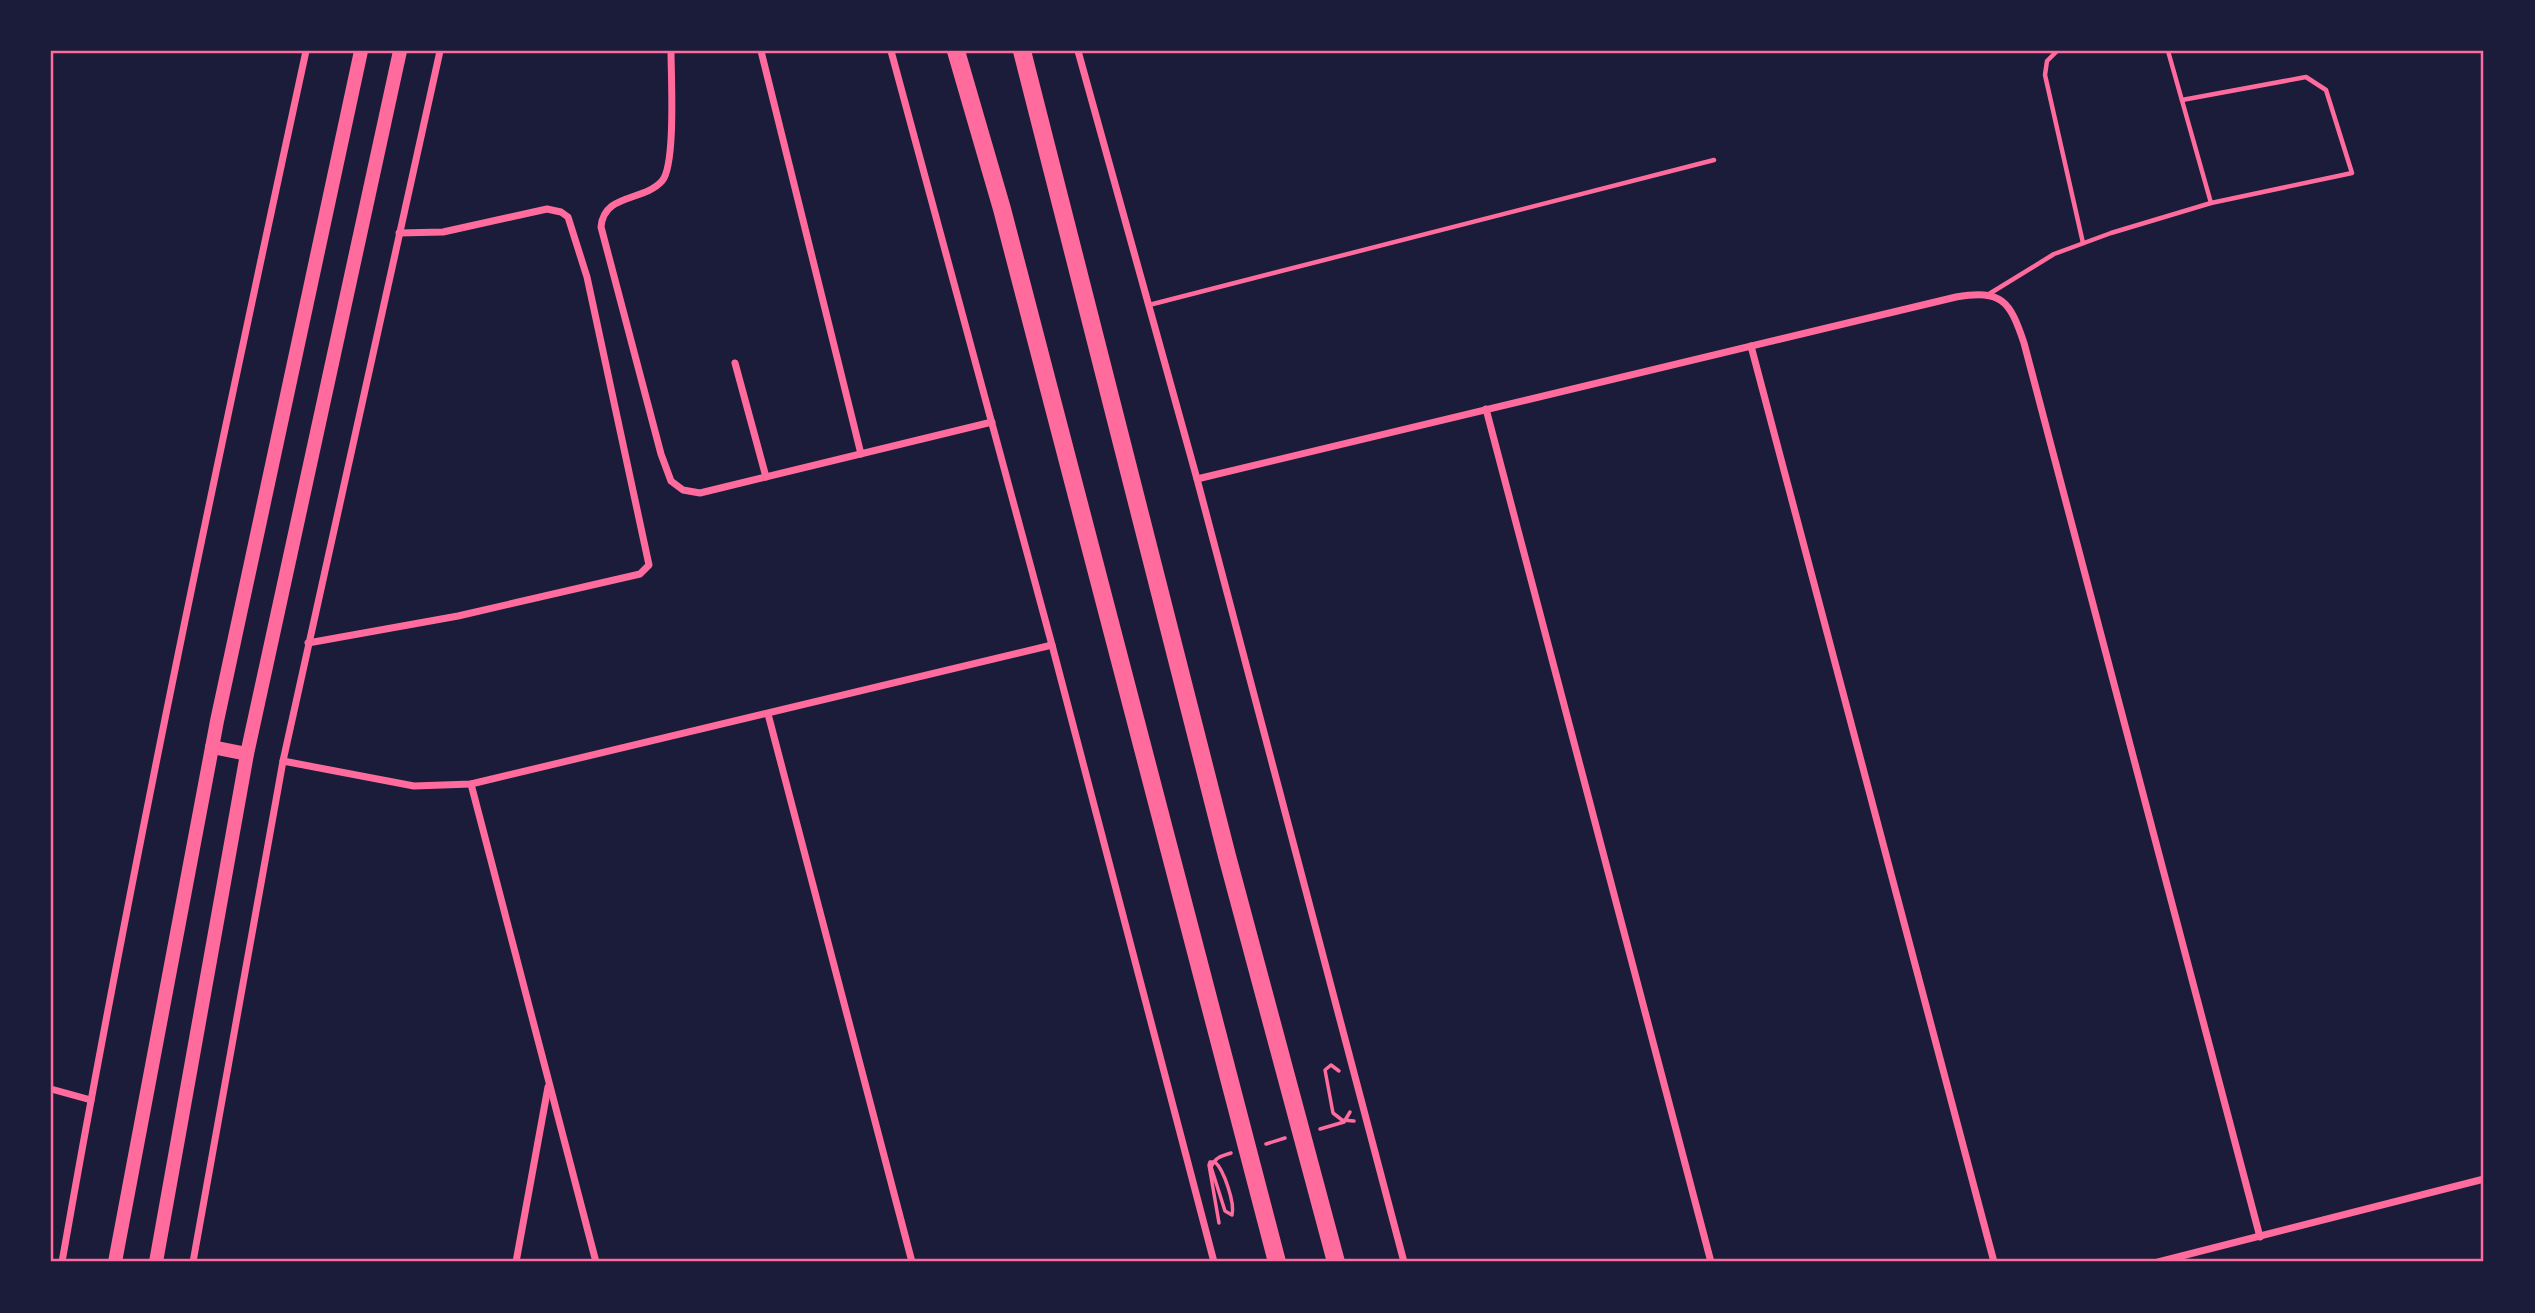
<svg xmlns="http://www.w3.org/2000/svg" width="2535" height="1313" viewBox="0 0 2535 1313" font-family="'Open Sans',sans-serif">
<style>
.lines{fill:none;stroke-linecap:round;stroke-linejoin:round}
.path{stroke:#ff6b9d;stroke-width:3.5}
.service{stroke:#ff6b9d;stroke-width:4.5}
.minor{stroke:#ff6b9d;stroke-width:7}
.primary{stroke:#ff6b9d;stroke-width:14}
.motorway{stroke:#ff6b9d;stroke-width:18}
.neatline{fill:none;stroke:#ff6b9d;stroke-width:2.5}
</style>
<rect width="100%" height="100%" fill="#1b1b3a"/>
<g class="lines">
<g class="path">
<path d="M1339 1071 1331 1065 1325 1070 1333 1113 1342 1120 1354 1121"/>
<path d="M1320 1129 1344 1122 1350 1112"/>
<path d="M1266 1144 1285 1138"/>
<path d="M1219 1223 1209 1165 1210 1162H1215C1224 1170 1235 1203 1232 1215L1225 1211 1211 1167C1215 1157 1222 1156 1231 1153"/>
</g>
<g class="service">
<path d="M2057 51 2047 61 2045 75 2083 243"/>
<path d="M2168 51 2211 203"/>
<path d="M1989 294 2054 254 2111 233 2211 203 2352 173 2326 90 2306 77 2182 100"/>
<path d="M1149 305 1714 160"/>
</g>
<g class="minor">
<path d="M671 51C671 75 676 165 662 181 643 202 604 193 601 227L661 454 671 481 683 490 700 493 992 422"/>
<path d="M761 51 861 454"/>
<path d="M891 51 1052 645 1214 1262"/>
<path d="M1078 51 1197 479 1404 1262"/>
<path d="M1751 346 1994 1262"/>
<path d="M735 363 766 477"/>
<path d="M1486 409 1711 1262"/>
<path d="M1197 479 1956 297C2002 289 2010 301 2024 343L2260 1237"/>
<path d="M308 643 458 616 640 574 649 565 587 277 568 217 561 212 547 209 443 232 399 233"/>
<path d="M768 714 912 1262"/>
<path d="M283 761 414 786 471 784 1052 645"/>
<path d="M471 784 596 1262"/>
<path d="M51 1089 91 1100"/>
<path d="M62 1262C133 856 219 453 306 51"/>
<path d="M193 1262 283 761 440 51"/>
<path d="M516 1262 548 1087"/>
<path d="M2158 1262 2484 1179"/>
</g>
<g class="primary">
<path d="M212 747 247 754"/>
<path d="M115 1262 217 721 361 51"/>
<path d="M156 1262 247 754 400 51"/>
</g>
<g class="motorway">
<path d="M956 51 1002 209 1277 1262"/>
<path d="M1022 51 1227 856 1336 1262"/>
</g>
</g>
<rect width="2535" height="1313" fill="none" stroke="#1b1b3a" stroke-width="105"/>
<rect x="52" y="52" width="2430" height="1208" class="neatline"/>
</svg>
